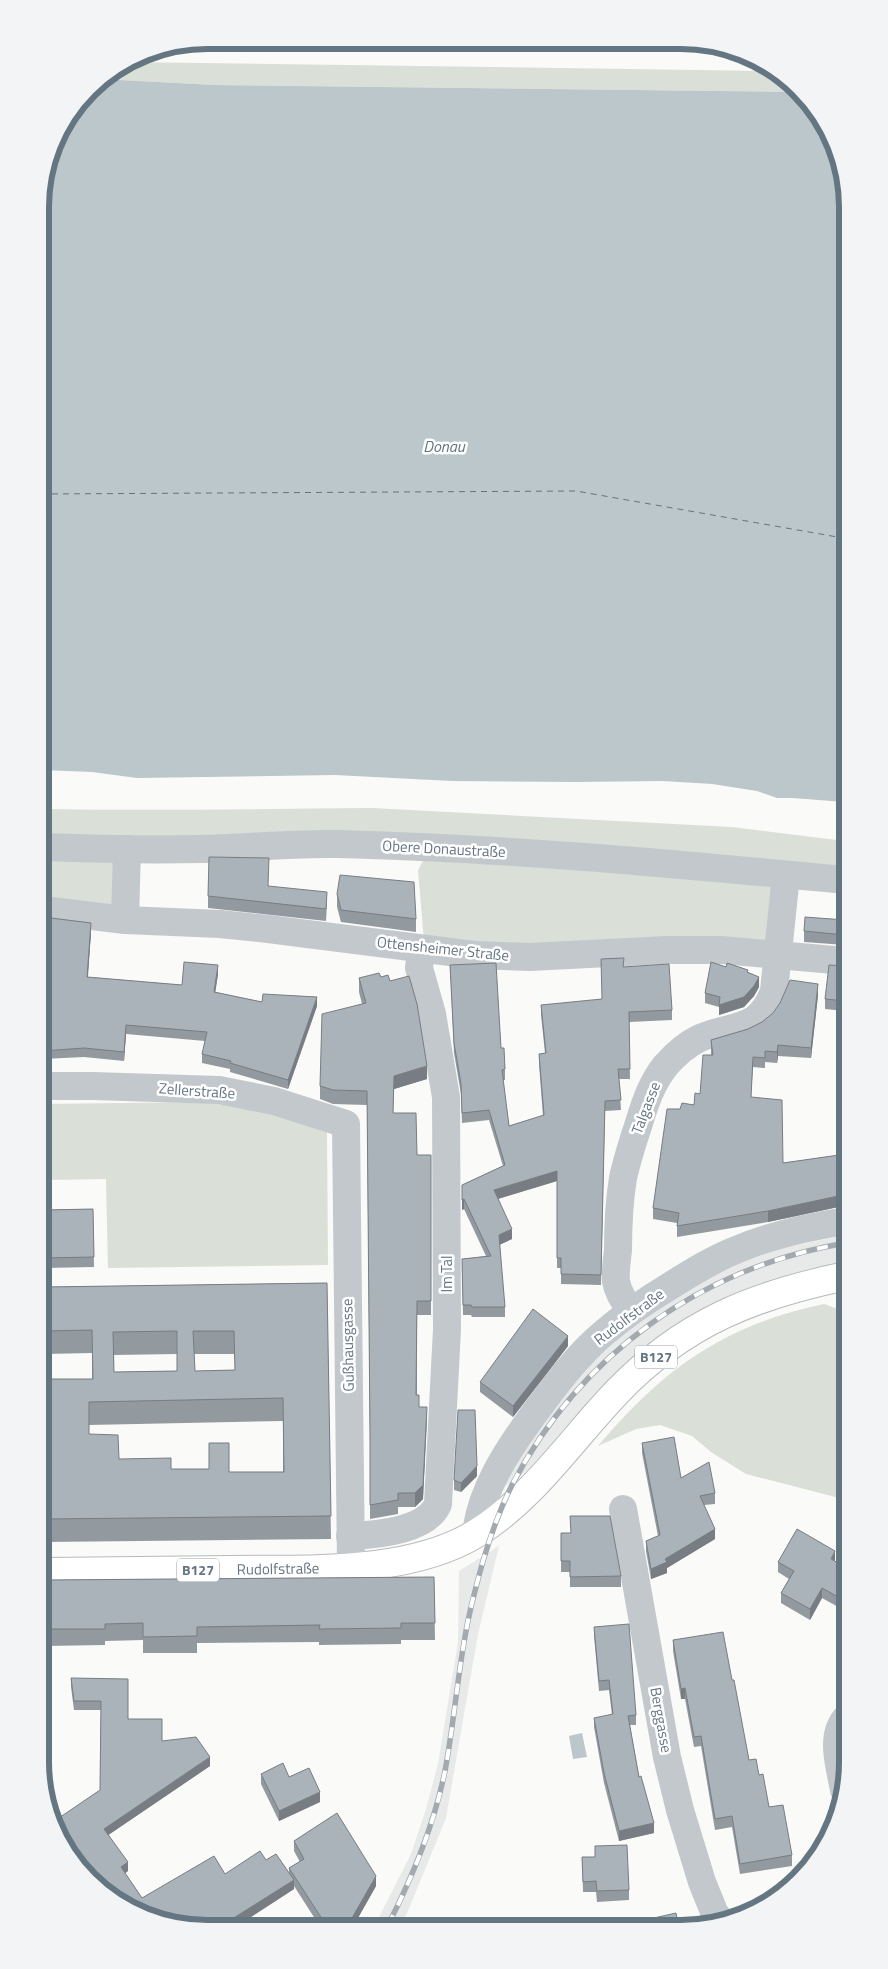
<svg xmlns="http://www.w3.org/2000/svg" width="888" height="1969" viewBox="0 0 888 1969" font-family="'Titillium Web',sans-serif">
<style>
.built{fill:#e8e9e9}
.green{fill:#dadfd7}
.water{fill:#bbc7cb}
.lines{fill:none;stroke-linecap:round;stroke-linejoin:round}
.ferry{stroke:#60757c;stroke-width:1;stroke-dasharray:6 5;stroke-linecap:butt}
.major-casing{stroke:#b5babe;stroke-width:30}
.minor{stroke:#c3c8cc;stroke-width:28}
.major{stroke:#fff;stroke-width:28}
.rail-casing{stroke:#a2aab0;stroke-width:5.5}
.rail{stroke:#fff;stroke-width:4;stroke-dasharray:11;stroke-linecap:butt}
.wall{fill:#929a9f;fill-rule:evenodd}
.shaded-wall{fill:#777d82}
.building{fill:#aab3b9;stroke:#777d82;fill-rule:evenodd}
.labels{text-anchor:middle;stroke-width:5;stroke-linejoin:round;paint-order:stroke}
.shield{fill:#fff;stroke:#939fa8;stroke-width:1}
.shield-label{font-size:14px;font-weight:bold;fill:#657683}
.street-label{font-size:15px;fill:#657683;stroke:#fff}
.water-label{font-size:16px;font-style:italic;fill:#60757c;stroke:#fff}
.rim{fill:none;stroke:#657683;stroke-width:6}
</style>
<rect width="100%" height="100%" fill="#fafaf8"/>
<g class="built">
<path d="M846 1235V1262L805 1270 760 1284 715 1304 648 1346 616 1373 529 1470 501 1489 523 1446 584 1369 618 1339 657 1310 697 1284 741 1262 783 1248Z"/>
<path d="M499 1546 478 1634 446 1818 408 1911 400 1925H375L411 1854 426 1809 438 1764 458 1642 459 1571Z"/>
</g>
<g class="green">
<path d="M128 62 770 71 791 82 800 92 215 85 101 79Z"/>
<path d="M372 808 731 827 845 841V867L145 837 43 835 42 809C152 811 262 809 372 808Z"/>
<path d="M43 842 139 865 137 913 43 919Z"/>
<path d="M430 857 771 886 775 892 768 942 601 945 424 941 418 870 424 859Z"/>
<path d="M201 1102 259 1109 327 1132 328 1265 108 1268 106 1179 44 1180 43 1104Z"/>
<path d="M824 1304 846 1312 847 1500 746 1474 711 1452 692 1436 660 1425 636 1429 598 1446C663 1369 724 1325 824 1304Z"/>
</g>
<g class="water">
<path d="M101 79 215 85 800 92 820 114 842 163 844 802 793 798H777L757 791 712 784 663 781 575 782 452 781 335 775 137 778 92 772 42 770 40 196 57 133 97 82Z"/>
<path d="M582 1733 587 1757 573 1759 569 1736Z"/>
</g>
<g class="lines">
<path class="ferry" d="M41 494 576 491 843 538"/>
<defs>
<path id="major" d="M45 1572C107 1571 168 1571 230 1570 308 1569 409 1575 477 1533 534 1497 571 1440 617 1392 683 1323 754 1295 846 1276"/>
</defs>
<use href="#major" class="major-casing"/>
<g class="minor">
<path d="M43 847C95 849 148 850 200 849 246 848 292 843 337 844 507 848 676 864 845 880"/>
<path d="M43 910 125 920 220 924 268 929 474 955 530 957 667 950H722L845 961"/>
<path d="M125 920 127 849"/>
<path d="M43 1086H93L219 1090 274 1101 346 1124 351 1567"/>
<path d="M631 1311C624 1302 618 1293 616 1281 615 1271 617 1260 618 1250 618 1226 619 1202 623 1178 627 1160 633 1141 639 1123 645 1103 652 1082 666 1065 675 1055 686 1045 698 1039 733 1023 759 1033 774 991L786 875"/>
<path d="M623 1509 667 1757 680 1810 702 1882 715 1914 723 1923"/>
<path d="M476 1533C481 1491 506 1452 531 1418 553 1388 576 1356 605 1332 625 1315 647 1300 670 1286 691 1273 713 1259 736 1250 771 1235 808 1227 846 1221"/>
<path d="M350 1536C376 1535 427 1531 438 1504L447 1329 446 1097 432 1014 419 968 421 949"/>
<path d="M844 1790C840 1767 829 1736 847 1717"/>
</g>
<use href="#major" class="major"/>
<defs>
<path id="rail" d="M388 1925C413 1876 434 1825 445 1771 456 1712 459 1652 474 1595 483 1558 495 1519 512 1485 580 1355 701 1267 846 1243"/>
</defs>
<use href="#rail" class="rail-casing"/>
<use href="#rail" class="rail"/>
</g>
<g class="wall">
<path d="M337 894 416 919V932L341 922 337 907Z"/>
<path d="M208 896 327 904 326 921 208 908Z"/>
<path d="M43 917 91 932 88 977 182 985 218 974 215 992 262 1002 317 1006 288 1089 230 1072V1069L202 1063V1054L205 1041 126 1034 124 1061 84 1057 43 1059V1024H48L51 986 43 985Z"/>
<path d="M845 920V945L804 942V931Z"/>
<path d="M450 965 501 1048 505 1069V1080H503L509 1126 543 1116 539 1064V1054L545 1053 541 1015V1005L602 1000 624 967 672 1010V1020L629 1022 630 1079H619L621 1110 605 1111 601 1285 561 1284V1268H557V1181L498 1199 512 1239 499 1245 505 1307V1317H472L471 1315H463L462 1259 486 1256 464 1209 462 1210V1185L503 1166 489 1120 462 1123 461 1094 454 1053Z"/>
<path d="M845 966V1011L825 1009V999Z"/>
<path d="M748 972 759 987 754 996 744 1007 719 1015V1007L705 1003V993Z"/>
<path d="M381 977 390 981 427 1079 394 1089 393 1113 417 1155H431V1315H417V1395L419 1407 427 1421 423 1499 415 1507H398V1514L370 1519V1444L367 1105 333 1104 320 1099V1086L362 1004 359 992V978Z"/>
<path d="M818 995 811 1058 778 1056 777 1063 765 1062V1068L753 1067 751 1097 783 1163 846 1154V1206H843L768 1222 677 1237V1223L653 1219V1208L680 1109 694 1105 700 1094 711 1055V1040L748 1029Z"/>
<path d="M93 1209 94 1267 44 1268V1210Z"/>
<path d="M327 1283 331 1539 45 1542 44 1379H92V1353L44 1354V1287ZM177 1354V1371L114 1372V1355ZM194 1354H234L235 1370 195 1371ZM283 1421V1472H229L171 1469 119 1459 89 1434V1425Z"/>
<path d="M568 1346 513 1417 480 1392V1382Z"/>
<path d="M642 1443 681 1478 715 1493V1504L704 1505 715 1539 667 1568V1573L651 1579 646 1551V1541L658 1536 642 1453Z"/>
<path d="M477 1476 461 1492 454 1490V1480Z"/>
<path d="M561 1533 621 1576V1587H570V1572H561Z"/>
<path d="M835 1561 847 1568 840 1608 822 1598 810 1620 781 1603V1593L789 1579 778 1572V1562Z"/>
<path d="M434 1577 435 1640H401V1644L319 1645V1642L197 1643V1653H143V1640L105 1641V1645L45 1646V1580Z"/>
<path d="M594 1627 636 1715V1725H630L639 1777 654 1833 619 1841 604 1783 594 1727V1718L612 1715 609 1690 599 1691 594 1636Z"/>
<path d="M673 1640 732 1680 749 1760 759 1775 769 1807 792 1855V1866L740 1874 732 1827 715 1830 701 1746 694 1747 685 1699H681L673 1651Z"/>
<path d="M71 1678 128 1719 162 1741 210 1766 108 1835 128 1871 125 1873 142 1898 225 1874 266 1860 289 1873V1868L300 1862 294 1851V1841L376 1886 354 1925H319L294 1886V1889L237 1926H175L97 1887 100 1790 101 1710H74L71 1687Z"/>
<path d="M261 1774 289 1777 320 1802 279 1821 261 1784Z"/>
<path d="M595 1846 629 1890V1900L597 1902 596 1892H583L582 1857H595Z"/>
</g>
<g class="shaded-wall">
<path d="M91 923V932L87 985V977Z"/>
<path d="M218 965V974L214 1001V992Z"/>
<path d="M759 977V987L754 996 744 1007 719 1015V1005Z"/>
<path d="M818 984V995L811 1058V1048Z"/>
<path d="M317 997V1006L288 1089V1080Z"/>
<path d="M126 1025V1034L124 1061V1052Z"/>
<path d="M778 1045V1056L777 1063V1052Z"/>
<path d="M427 1066V1079L394 1089V1076Z"/>
<path d="M557 1171V1181L494 1200V1190Z"/>
<path d="M843 1195V1206L768 1222V1211Z"/>
<path d="M464 1199V1209L462 1210V1200Z"/>
<path d="M512 1229V1239L499 1245V1235Z"/>
<path d="M568 1336V1346L513 1417V1406Z"/>
<path d="M427 1407 423 1499 415 1507V1493Z"/>
<path d="M477 1466V1476L461 1492V1483Z"/>
<path d="M715 1529V1539L667 1568V1573L651 1579V1569L665 1559Z"/>
<path d="M835 1551V1561L831 1559Z"/>
<path d="M847 1585V1596L840 1608V1598Z"/>
<path d="M822 1588V1598L810 1620V1609Z"/>
<path d="M685 1688V1699H681V1689Z"/>
<path d="M210 1757V1766L104 1838V1829Z"/>
<path d="M52 1774V1783L46 1787V1778Z"/>
<path d="M320 1792V1802L279 1821V1811Z"/>
<path d="M654 1823V1833L619 1841V1831Z"/>
<path d="M128 1862V1871L121 1876V1867Z"/>
<path d="M376 1876V1886L354 1925H348Z"/>
<path d="M294 1880V1889L237 1926H232V1919Z"/>
</g>
<g class="building">
<path d="M209 857 269 858 268 886 327 892 326 909 208 896Z"/>
<path d="M340 875 414 882 416 919 341 910 337 894Z"/>
<path d="M43 917 91 923 87 977 182 985 184 962 218 965 214 992 262 1002 263 994 317 997 288 1080 230 1063 231 1061 202 1054 207 1032 126 1025 124 1052 84 1048 43 1051V1024H48L51 977 43 976Z"/>
<path d="M805 917 845 920V935L804 931Z"/>
<path d="M624 958 623 967 669 964 672 1010 629 1012 630 1069H618L621 1100 605 1101 601 1275 561 1274V1258H557V1171L494 1190 512 1229 499 1235 505 1307H472L471 1305H463L462 1259 491 1256 464 1199 462 1200V1185L505 1165 489 1110 462 1113 461 1084 454 1043 450 965 496 963 501 1048H504L505 1069 502 1070 509 1126 544 1115 539 1054 546 1053 541 1005 602 999 601 959Z"/>
<path d="M711 962 726 967 727 963 748 970 747 972 759 977 754 986 744 997 719 1005 720 997 705 993Z"/>
<path d="M829 965 845 966V1001L825 999Z"/>
<path d="M379 973 381 977 388 975 390 981 409 976 417 1004 427 1066 394 1076 393 1113H416L417 1155H431V1301H417L416 1395H419V1407H427L423 1485 415 1493H398V1500L370 1505V1434L367 1091 333 1090 320 1086 322 1014 366 1003 359 978Z"/>
<path d="M790 980 818 984 811 1048 778 1045 777 1052 765 1051V1058L753 1057 751 1097 782 1100 783 1163 846 1154V1195H843L768 1211 677 1226 679 1213 653 1208 667 1109H680L682 1103 694 1105 695 1093 700 1094 703 1055H713L711 1040 748 1029 762 1022 773 1013 780 1003Z"/>
<path d="M93 1209 94 1257 44 1258V1210Z"/>
<path d="M327 1283 331 1516 45 1519 44 1379H93L92 1330 44 1331V1287ZM177 1331V1371L114 1372 113 1332ZM193 1331H234L235 1370 195 1371ZM283 1398 284 1472H229V1443H209V1469H171V1458L119 1459 118 1435 89 1434V1402Z"/>
<path d="M533 1309 568 1336 513 1406 480 1382Z"/>
<path d="M458 1410H475L477 1466 461 1483 454 1480Z"/>
<path d="M674 1437 681 1478 709 1462 715 1493 700 1496 715 1529 665 1559 667 1562 651 1569 646 1541 660 1535 642 1443Z"/>
<path d="M570 1516H610L621 1576 570 1577V1561H561V1533H571Z"/>
<path d="M797 1529 835 1551 831 1559 847 1568V1585L840 1598 822 1588 810 1609 781 1593 794 1571 778 1562Z"/>
<path d="M434 1577 435 1623H401V1628L319 1629 320 1625 197 1627V1636L143 1637V1623L105 1624V1629H45V1580Z"/>
<path d="M629 1624 636 1715 628 1716 639 1777 641 1776 654 1823 619 1831 604 1773 594 1718 613 1714 609 1680 599 1681 594 1627Z"/>
<path d="M723 1632 732 1680H734L749 1760 756 1759 759 1775 763 1774 769 1807 783 1805 792 1855 740 1864 732 1816 715 1819 701 1736 694 1737 685 1688 681 1689 673 1640Z"/>
<path d="M71 1678 128 1679V1719H162V1741L196 1737 210 1757 104 1829 128 1862 121 1867 142 1898 214 1856 225 1874 260 1851 266 1860 276 1854 294 1880 232 1919 236 1926H175L97 1887 68 1855 53 1822 100 1790 101 1701H74Z"/>
<path d="M283 1763 289 1777 309 1768 320 1792 279 1811 261 1774Z"/>
<path d="M46 1764 52 1774 46 1778Z"/>
<path d="M337 1813 376 1876 348 1925H326L289 1868 304 1859 294 1841Z"/>
<path d="M627 1845 629 1890 597 1891 596 1881 583 1882 582 1857H595V1846Z"/>
<path d="M676 1913 678 1923 632 1924V1923Z"/>
</g>
<g class="labels">
<g class="shield">
<rect x="635" y="1345.5" width="42" height="23" rx="4"/>
<rect x="177" y="1558.5" width="42" height="23" rx="4"/>
</g>
<g class="shield-label">
<text x="656" y="1362">B127</text>
<text x="198" y="1575">B127</text>
</g>
<g class="street-label">
<text transform="translate(444 849) rotate(3)" y="5">Obere Donaustraße</text>
<text transform="translate(443 949) rotate(6)" y="5">Ottensheimer Straße</text>
<text transform="translate(197 1091) rotate(4)" y="5">Zellerstraße</text>
<text transform="translate(646 1108) rotate(-69)" y="5">Talgasse</text>
<text transform="translate(447 1274) rotate(-90)" y="5">Im Tal</text>
<text transform="translate(629 1317) rotate(-37)" y="5">Rudolfstraße</text>
<text transform="translate(348 1345) rotate(-91)" y="5">Gußhausgasse</text>
<text transform="translate(278 1569) rotate(-1)" y="5">Rudolfstraße</text>
<text transform="translate(661 1720) rotate(80)" y="5">Berggasse</text>
</g>
<g class="water-label">
<text x="444" y="452">Donau</text>
</g>
</g>
<path d="M0 0H888V1969H0ZM207 49H681A158 158 0 0 1 839 207V1762A158 158 0 0 1 681 1920H207A158 158 0 0 1 49 1762V207A158 158 0 0 1 207 49Z" fill="#f3f4f5" fill-rule="evenodd"/>
<path class="rim" d="M207 49H681A158 158 0 0 1 839 207V1762A158 158 0 0 1 681 1920H207A158 158 0 0 1 49 1762V207A158 158 0 0 1 207 49Z"/>
</svg>
